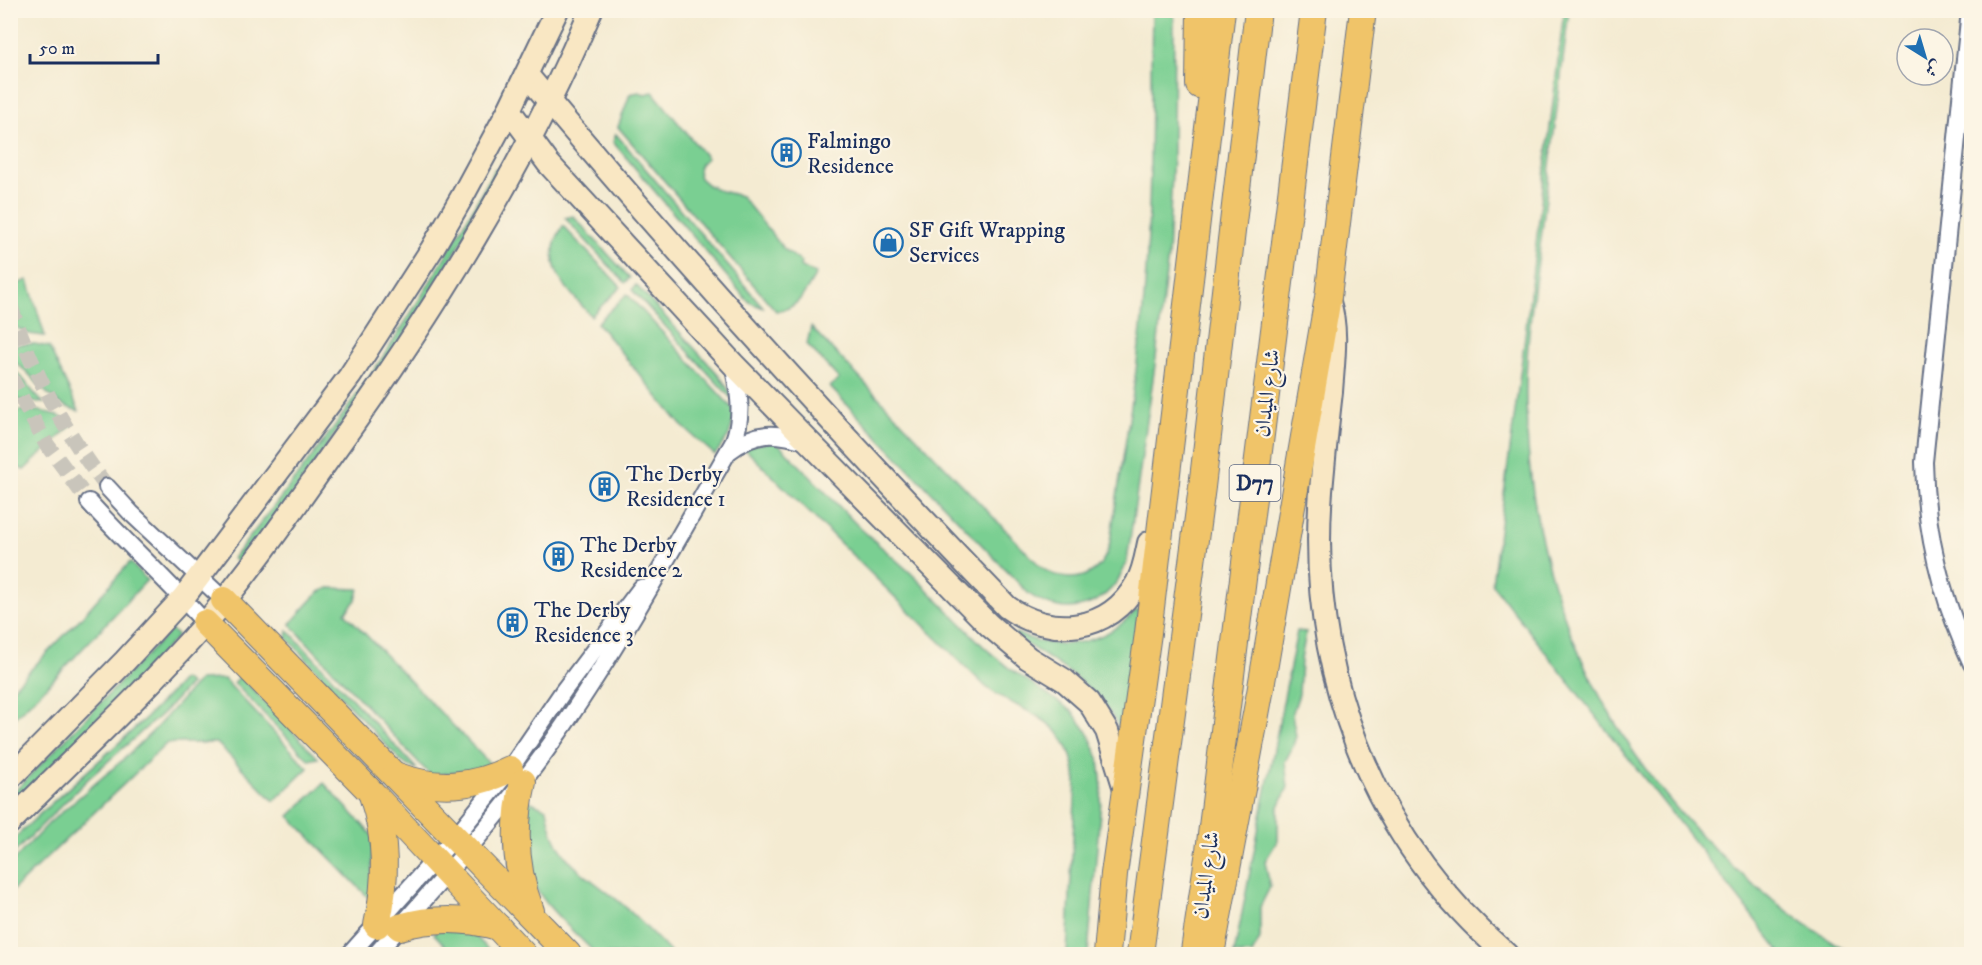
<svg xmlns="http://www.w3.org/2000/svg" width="1982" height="965" viewBox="0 0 1982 965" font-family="'IM FELL DW Pica',Amiri,serif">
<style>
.green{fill:#7acf92;stroke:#4a7f78;stroke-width:1.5}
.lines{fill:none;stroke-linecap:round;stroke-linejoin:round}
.street-tunnel{stroke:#c9c5bb;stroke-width:16;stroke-dasharray:16 8;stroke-linecap:butt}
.street-casing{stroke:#677187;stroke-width:20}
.secondary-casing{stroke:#677187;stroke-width:26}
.primary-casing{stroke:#677187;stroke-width:28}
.street{stroke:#fff;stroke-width:16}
.secondary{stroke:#f9e7c3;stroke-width:22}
.primary{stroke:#f0c469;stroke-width:26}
.labels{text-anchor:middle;stroke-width:4.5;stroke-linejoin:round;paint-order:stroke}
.shield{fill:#fcf5e5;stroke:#5e6a86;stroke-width:1.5}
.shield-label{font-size:21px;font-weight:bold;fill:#1b2f5e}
.poi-label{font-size:22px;fill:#1b2f5e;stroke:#fcf5e5;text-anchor:start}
.street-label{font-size:22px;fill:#1b2f5e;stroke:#fcf5e5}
</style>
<rect width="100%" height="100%" fill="#fcf5e5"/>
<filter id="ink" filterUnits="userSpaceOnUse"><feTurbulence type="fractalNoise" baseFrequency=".0167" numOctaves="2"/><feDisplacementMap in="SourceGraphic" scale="12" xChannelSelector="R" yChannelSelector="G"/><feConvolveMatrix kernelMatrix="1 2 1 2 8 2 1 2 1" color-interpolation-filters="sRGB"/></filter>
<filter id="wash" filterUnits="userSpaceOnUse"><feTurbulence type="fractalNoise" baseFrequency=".008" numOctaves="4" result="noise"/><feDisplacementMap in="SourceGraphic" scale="24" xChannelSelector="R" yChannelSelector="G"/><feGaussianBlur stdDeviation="1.35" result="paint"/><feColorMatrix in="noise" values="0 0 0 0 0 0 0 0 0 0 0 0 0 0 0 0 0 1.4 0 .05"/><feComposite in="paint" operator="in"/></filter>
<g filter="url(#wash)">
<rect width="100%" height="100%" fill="#f4ebd2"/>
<g class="green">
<path d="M1152 11H1174L1173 154 1168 256 1156 358 1127 561C1112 606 1068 622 1029 594L830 387 839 379 807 344 811 327 1042 568C1071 588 1103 577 1110 542 1122 461 1137 380 1144 298 1152 202 1150 106 1152 11Z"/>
<path d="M1564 11H1569C1559 87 1550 163 1541 239 1534 292 1525 346 1526 400 1527 634 1651 838 1853 954H1782L1492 584 1524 344Z"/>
<path d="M639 92 645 94 653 92 707 158 701 164 698 171 700 178 708 185 721 191 741 196 784 249 801 262 800 266 816 274C805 292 799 309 776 311L618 127 630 94Z"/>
<path d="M616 134 764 308 751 303 746 299 613 142Z"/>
<path d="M495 169 502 172 423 308 288 501 239 563 233 558C282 497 329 436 373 372 417 306 457 238 495 169Z"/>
<path d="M573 216 630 278 625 283 565 218Z"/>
<path d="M563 226 621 287 591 316C566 287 538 265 563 226Z"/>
<path d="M28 280 45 336 29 334 11 325V286Z"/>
<path d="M636 285 719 375 732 395 730 397 632 290Z"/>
<path d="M627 294 736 412 729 435 715 455 681 425 597 323Z"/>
<path d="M20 344H35L49 347 79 411C43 402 39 376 11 360V347Z"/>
<path d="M11 368C25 377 31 393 44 403L22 401 11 396Z"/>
<path d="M25 410C41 410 62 414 72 425L24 470 11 464 10 412Z"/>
<path d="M776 441 860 528 913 575 985 648 1009 668 1072 711 1089 734 1099 760 1102 788 1088 954H1067L1076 780C1069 716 1030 718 987 688L745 449 752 445Z"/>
<path d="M130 562 147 580 56 677 11 721V690L79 620Z"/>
<path d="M329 588 359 589 356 600 345 613 492 766 431 776 290 624 319 592Z"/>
<path d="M1139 610 1123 735C1098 684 1059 666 1014 636L1016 633C1058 653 1104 645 1135 611Z"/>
<path d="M171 630 178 636 11 809V795Z"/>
<path d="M288 630 417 769 408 766 401 761 287 638Z"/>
<path d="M1297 631 1306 632 1301 660 1299 694 1292 715 1296 736 1293 746 1285 762 1288 787 1278 809V840L1265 861 1270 887 1260 907V939L1252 954H1234Z"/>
<path d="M240 676 318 758 309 760 234 683Z"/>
<path d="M183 679 190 684 164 712 88 779 11 856V842C66 786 130 739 183 679Z"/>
<path d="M224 679 308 768 274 801 217 743H167L11 892V863L50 822 125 758 155 729 199 680Z"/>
<path d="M324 783 373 836 371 900 289 816Z"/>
<path d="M527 800 547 809C555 864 585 872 622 904 640 920 656 937 672 954H596C575 932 532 897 527 866 524 845 527 821 527 800Z"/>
<path d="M439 926 472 932 492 954H453L434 934Z"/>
</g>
</g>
<g filter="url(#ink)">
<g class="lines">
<g class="street-tunnel">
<path d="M10 11 11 10"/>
<path d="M10 305C32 372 64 431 107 487"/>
<path d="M10 376 45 442 89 502"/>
</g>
<defs>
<g id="street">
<path d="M1970 10 1924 462C1925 533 1942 600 1972 664"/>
<path d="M728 452C756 430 777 432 808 442"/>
<path d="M107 487 131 513 224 600"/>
<path d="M89 502C126 543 168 581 205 623"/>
<path d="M350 954 455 837 510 769 564 690 641 588"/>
<path d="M376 954C438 884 501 815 555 738 621 644 675 543 733 443 744 415 739 392 733 364"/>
</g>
<g id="secondary">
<path d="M527 75C680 258 841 435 1007 607 1050 638 1109 633 1137 583 1144 571 1146 557 1149 543"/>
<path d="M509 110 548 163 733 364 810 443 989 625 1028 658 1064 680 1089 702 1107 731 1125 789"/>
<path d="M1329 302C1338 331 1333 361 1331 392 1327 425 1324 458 1321 491 1307 669 1370 837 1506 954"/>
<path d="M10 778 125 661 183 598 350 376 432 249 462 197 509 110 557 10"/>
<path d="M10 822C76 756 144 693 205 624 251 570 291 512 332 454 432 315 524 169 591 10"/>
</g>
<g id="primary">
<path d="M1199 85 1200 10"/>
<path d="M224 600 568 954"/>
<path d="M205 623 371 792 523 954"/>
<path d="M395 775C435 790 472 788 510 769"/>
<path d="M523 782C513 826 514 868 531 911"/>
<path d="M372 795C387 839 387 880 377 925"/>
<path d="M400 927C434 917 465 918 498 927"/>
<path d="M1194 951 1209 851 1314 10"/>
<path d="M1107 954 1114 874 1148 633 1222 10"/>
<path d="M1140 954 1202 487 1258 10"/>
<path d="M1211 954 1260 693 1328 297 1363 10"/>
</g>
</defs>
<use href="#street" class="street-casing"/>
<use href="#secondary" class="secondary-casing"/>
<use href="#primary" class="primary-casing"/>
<use href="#street" class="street"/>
<use href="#secondary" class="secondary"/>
<use href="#primary" class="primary"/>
</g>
</g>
<defs>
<symbol id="building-ring" viewBox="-11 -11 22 22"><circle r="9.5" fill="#fcf5e5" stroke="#1f6fb2" stroke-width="1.5"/><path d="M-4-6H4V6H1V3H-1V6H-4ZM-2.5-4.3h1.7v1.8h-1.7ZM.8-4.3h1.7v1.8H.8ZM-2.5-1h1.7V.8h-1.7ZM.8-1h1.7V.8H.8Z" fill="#1f6fb2"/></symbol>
<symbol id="shop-ring" viewBox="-11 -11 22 22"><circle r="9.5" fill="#fcf5e5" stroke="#1f6fb2" stroke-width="1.5"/><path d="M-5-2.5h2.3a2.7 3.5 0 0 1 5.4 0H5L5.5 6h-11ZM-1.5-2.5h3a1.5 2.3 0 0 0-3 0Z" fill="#1f6fb2"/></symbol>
</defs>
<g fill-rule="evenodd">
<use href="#building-ring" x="770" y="136" width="33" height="33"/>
<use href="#shop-ring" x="872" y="226" width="33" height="33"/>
<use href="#building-ring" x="588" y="470" width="33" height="33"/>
<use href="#building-ring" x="542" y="540" width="33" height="33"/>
<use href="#building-ring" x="496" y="606" width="33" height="33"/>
</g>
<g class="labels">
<rect class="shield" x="1229.5" y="465" width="51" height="36" rx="4.5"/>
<g class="shield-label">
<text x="1255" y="490">D77</text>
</g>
<g class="poi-label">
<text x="807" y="148">Falmingo<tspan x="807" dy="25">Residence</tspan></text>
<text x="909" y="237">SF Gift Wrapping<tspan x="909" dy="25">Services</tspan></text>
<text x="626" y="481">The Derby<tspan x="626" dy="25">Residence 1</tspan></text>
<text x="580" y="552">The Derby<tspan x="580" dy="25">Residence 2</tspan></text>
<text x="534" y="617">The Derby<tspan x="534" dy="25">Residence 3</tspan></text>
</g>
<g class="street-label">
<text transform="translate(1266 393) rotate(-83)" y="8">شارع الميدان</text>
<text transform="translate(1205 875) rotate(-82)" y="8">شارع الميدان</text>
</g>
</g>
<rect width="1982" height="965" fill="none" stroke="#fcf5e5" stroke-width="36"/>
<g transform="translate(1925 57) rotate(143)"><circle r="28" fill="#fcf5e5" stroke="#a2a6af" stroke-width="1.5"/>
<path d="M0-4.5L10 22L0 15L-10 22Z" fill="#1f6fb2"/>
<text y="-9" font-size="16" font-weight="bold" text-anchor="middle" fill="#1b2f5e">ش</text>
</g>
<path d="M30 54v9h128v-9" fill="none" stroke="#1b2f5e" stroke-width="3"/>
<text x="39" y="54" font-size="18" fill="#1b2f5e" stroke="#fcf5e5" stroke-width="4.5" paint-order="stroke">50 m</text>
</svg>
